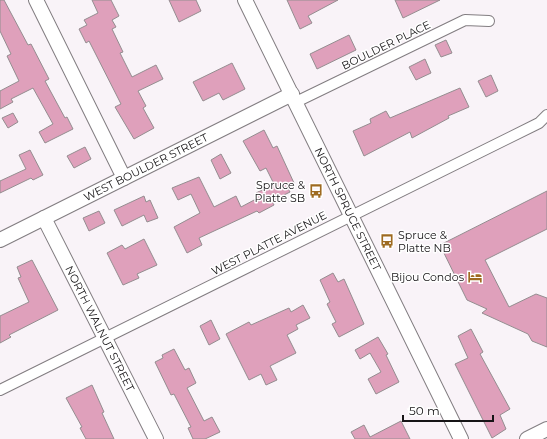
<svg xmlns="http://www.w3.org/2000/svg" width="547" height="439" viewBox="0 0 547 439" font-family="Montserrat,sans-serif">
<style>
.building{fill:#dfa0bb;stroke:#948d90}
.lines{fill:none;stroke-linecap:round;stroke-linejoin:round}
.street-casing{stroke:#827d81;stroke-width:12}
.secondary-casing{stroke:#827d81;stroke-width:16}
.street{stroke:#fff;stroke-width:10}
.secondary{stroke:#fff;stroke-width:14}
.labels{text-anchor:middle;stroke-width:3;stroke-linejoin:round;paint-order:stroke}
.street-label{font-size:11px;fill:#161416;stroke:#fff}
.poi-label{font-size:11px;fill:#161416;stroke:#fff;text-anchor:end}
</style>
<rect width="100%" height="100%" fill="#f9f3f8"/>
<g class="building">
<path d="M0 0H4L28 45 31 44 49 79 45 81 65 118 67 117 73 129 45 143 39 132 53 124 33 88 11 99 13 102 0 109V91L19 81 7 56 11 54 0 31Z"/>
<path d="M92 0H111L119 16 112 20 116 27 112 29 123 52 120 53 132 77 156 65 163 79 138 91 146 106 143 108 154 128 134 139 115 107 121 104 89 41 86 43 79 29 87 25 84 20 98 13Z"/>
<path d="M169 0H196L201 11 179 22Z"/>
<path d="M287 0H338L308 16 312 23 300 29Z"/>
<path d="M395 0H440L403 18Z"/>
<path d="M349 35 356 50 317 69 310 54Z"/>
<path d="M446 40 452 53 441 57 435 45Z"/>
<path d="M425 59 431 73 416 80 409 67Z"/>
<path d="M232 63 245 89 223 100 219 93 203 101 193 82Z"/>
<path d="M491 75 498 91 486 97 478 81Z"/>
<path d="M460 88 469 107 448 116 449 118 412 138 410 132 364 156 353 131 371 123 370 119 386 111 390 118Z"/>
<path d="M13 113 18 122 8 128 2 118Z"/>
<path d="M264 130 273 148 277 146 294 183 287 186 290 192 272 201 274 205 259 213 257 211 199 238 202 245 187 253 174 227 200 213 191 194 178 200 172 188 199 177 214 207 236 196 241 207 258 198 256 193 274 184 266 168 260 171 243 141Z"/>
<path d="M85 147 91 159 74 168 67 156Z"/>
<path d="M30 150 43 175 33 180 31 178 0 193V181L26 169 19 155Z"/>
<path d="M221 154 231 173 220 179 211 160Z"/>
<path d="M547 191V229L485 260 509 307 536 294 547 298V347L532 341 528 334 482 313 487 309 467 300 440 245Z"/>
<path d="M144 196 146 202 150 200 158 218 147 222 144 215 122 226 114 210Z"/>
<path d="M99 211 105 223 89 231 83 218Z"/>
<path d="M144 239 157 265 137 274 139 278 123 285 107 253 122 245 125 249Z"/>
<path d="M32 260 58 310 9 335 11 337 0 343V316L29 302 18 278 21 277 17 267Z"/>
<path d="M333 273 338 282 344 279 364 324 339 337 332 324 336 322 327 304 330 302 320 280Z"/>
<path d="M303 305 310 318 296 325 298 329 287 335 296 353 270 366 277 380 266 385 261 374 249 380 226 334 249 322 251 325 289 308 291 312Z"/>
<path d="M211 320 220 339 209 345 200 326Z"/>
<path d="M471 329 483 352 480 354 510 409 500 415 506 429 492 438 455 364 468 358 458 336Z"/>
<path d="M378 337 388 354 386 355 399 382 376 394 368 379 381 372 370 353 360 359 355 350Z"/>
<path d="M174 349 185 370 189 368 196 383 187 388 204 421 212 417 220 432 205 439H193L188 428 191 427 174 394 171 395 155 362 163 358 162 355Z"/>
<path d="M92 385 104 412 102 413 114 439H86L80 428 82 427 66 398Z"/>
<path d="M401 421 410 439H355L351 432 364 425 370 437Z"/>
</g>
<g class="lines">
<defs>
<g id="street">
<path d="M296 102 465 20 489 21"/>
<path d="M0 390 539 123 547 115"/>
</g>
<g id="secondary">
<path d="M36 0 124 178"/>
<path id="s1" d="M245 0 461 439"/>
<path id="s2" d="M44 218 156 439"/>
<path id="s3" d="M0 240 292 94"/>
<path d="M527 439 547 429"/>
</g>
</defs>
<use href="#street" class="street-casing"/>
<use href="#secondary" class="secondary-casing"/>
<use href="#street" class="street"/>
<use href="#secondary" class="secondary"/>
</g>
<defs>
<symbol id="bus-bare" viewBox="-9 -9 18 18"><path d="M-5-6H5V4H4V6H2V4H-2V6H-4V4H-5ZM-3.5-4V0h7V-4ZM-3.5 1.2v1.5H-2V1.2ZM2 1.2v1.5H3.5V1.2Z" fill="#9e6b21" stroke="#fff" stroke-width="2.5" paint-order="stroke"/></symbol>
<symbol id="hotel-bare" viewBox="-9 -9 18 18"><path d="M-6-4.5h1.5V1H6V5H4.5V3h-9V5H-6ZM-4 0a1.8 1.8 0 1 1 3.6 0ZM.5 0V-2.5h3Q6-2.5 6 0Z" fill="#9e6b21" stroke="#fff" stroke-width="2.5" paint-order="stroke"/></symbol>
</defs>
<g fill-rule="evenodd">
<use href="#bus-bare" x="306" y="181" width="20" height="20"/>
<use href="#bus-bare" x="377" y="231" width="20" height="20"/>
<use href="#hotel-bare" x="465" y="267" width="20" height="20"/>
</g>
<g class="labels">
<g class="street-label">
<text transform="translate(386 45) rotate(-26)" y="4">BOULDER PLACE</text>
<text dy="4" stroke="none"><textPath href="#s3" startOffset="163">WEST BOULDER STREET</textPath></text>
<text dy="4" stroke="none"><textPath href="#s1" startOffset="233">NORTH SPRUCE STREET</textPath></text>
<text transform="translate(269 243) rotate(-27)" y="4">WEST PLATTE AVENUE</text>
<text dy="4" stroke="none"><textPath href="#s2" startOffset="124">NORTH WALNUT STREET</textPath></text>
</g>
<g class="poi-label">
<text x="305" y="189">Spruce &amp;<tspan x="305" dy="13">Platte SB</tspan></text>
<text x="398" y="239" text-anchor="start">Spruce &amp;<tspan x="398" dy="13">Platte NB</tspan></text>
<text x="464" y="281">Bijou Condos</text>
</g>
</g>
<path d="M403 415v6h90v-6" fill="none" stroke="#161416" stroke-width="2"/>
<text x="409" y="415" font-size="12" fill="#161416" stroke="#ffffff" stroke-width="3" paint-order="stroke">50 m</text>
</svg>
